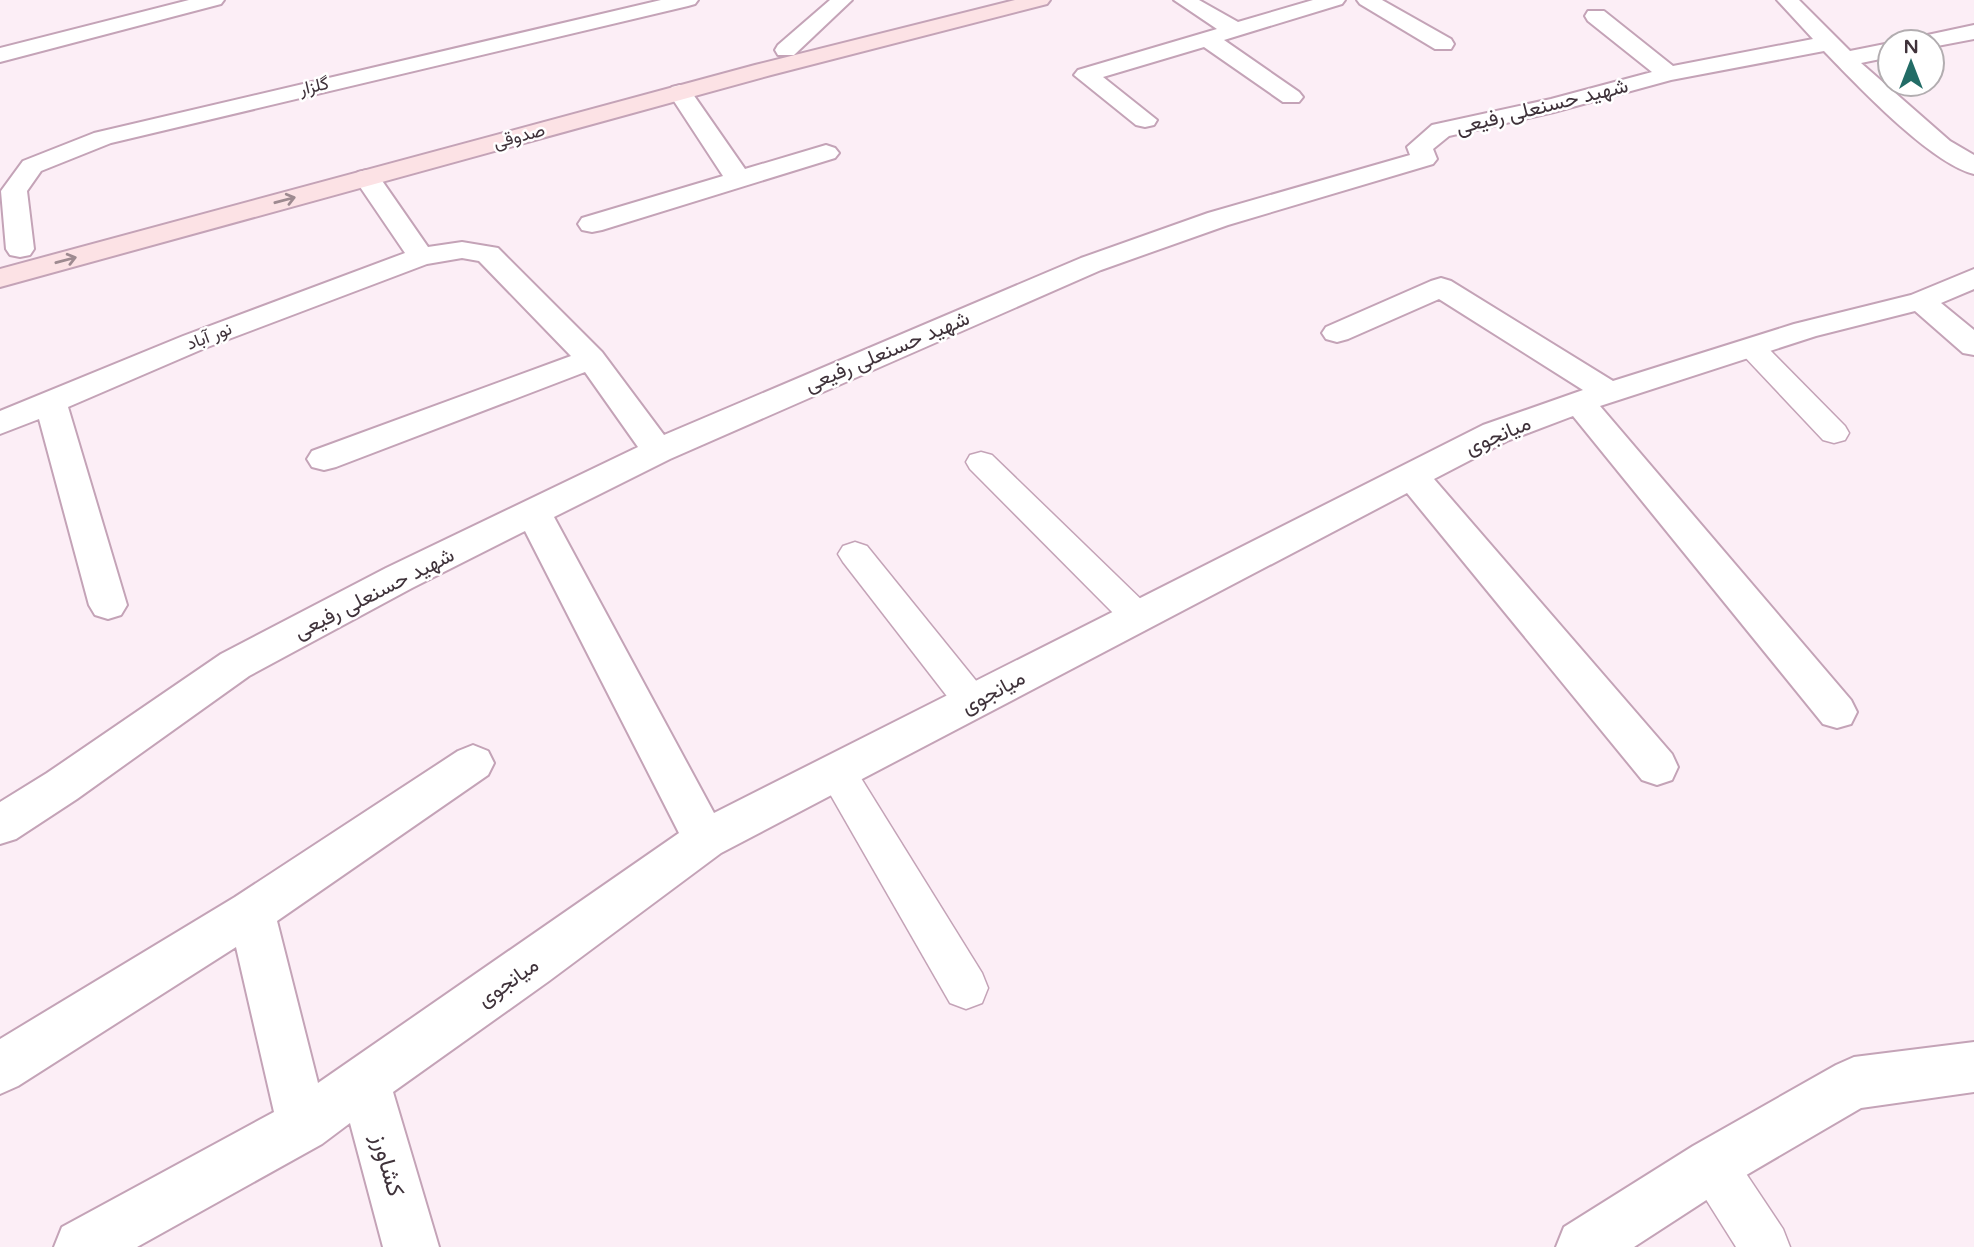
<svg xmlns="http://www.w3.org/2000/svg" width="1974" height="1247" viewBox="0 0 1974 1247" font-family="'Varela Round',Vazirmatn,sans-serif">
<style>
.lines{fill:none;stroke-linecap:round;stroke-linejoin:round}
.lane-casing{stroke:#c4a3b7;stroke-width:3}
.street-casing{stroke:#c4a3b7;stroke-width:4}
.secondary-casing{stroke:#c4a3b7;stroke-width:4}
.lane{fill:#fff;fill-rule:evenodd}
.street{fill:#fff;fill-rule:evenodd}
.secondary{fill:#fce2e5;fill-rule:evenodd}
.oneway{stroke:#9e8a90}
.labels{text-anchor:middle;stroke-width:5;stroke-linejoin:round;paint-order:stroke}
.far-street-label{font-size:18px;fill:#3f323a;stroke:#fff}
.street-label{font-size:21px;fill:#3f323a;stroke:#fff}
.near-street-label{font-size:24px;fill:#3f323a;stroke:#fff}
</style>
<rect width="100%" height="100%" fill="#fceef6"/>
<g class="lines">
<defs>
<g id="lane">
<path d="M1752 340 1762 342 1845 426 1849 433 1845 440 1834 443 1823 440 1742 354 1738 348 1742 342Z"/>
<path d="M981 452 992 455 1149 607 1154 616 1149 625 1137 629 1125 625 970 469 966 462 970 455Z"/>
<path d="M855 542 867 546 986 693 992 703 986 713 973 718 960 713 843 562 838 554 843 546Z"/>
<path d="M837 757 851 762 982 973 988 988 982 1003 966 1009 950 1003 818 773 823 762Z"/>
<path d="M1712 1141 1729 1148 1783 1229 1790 1247H1736L1695 1182 1688 1165 1695 1148Z"/>
</g>
<g id="street">
<path d="M189 0H224L221 4 0 62V48Z"/>
<path d="M661 0H698L695 4 688 6 111 143 41 171 27 191 34 249 30 255 20 257 10 255 6 249 1 191 23 161 94 133Z"/>
<path d="M830 0H852L794 55H778L775 50 778 45Z"/>
<path d="M1174 0H1199L1238 22 1313 0H1345L1342 4 1224 40 1299 92 1303 97 1299 102H1283L1204 47 1103 77 1157 120 1154 125 1145 127 1136 125 1074 75 1078 70 1217 29Z"/>
<path d="M1357 0H1382L1451 39 1454 44 1451 49H1435L1360 4Z"/>
<path d="M1777 0H1799L1850 51 1890 43V57L1861 63 1950 141 1974 155V174C1930 163 1856 84 1824 51L1671 80 1554 112 1449 136 1433 149 1437 159 1433 164 1228 225 1101 270 670 459 554 517 714 813 1483 425 1583 390 1439 299 1348 339 1337 342 1326 339 1322 333 1326 327 1431 281 1441 278 1451 281 1613 381 1794 324 1911 295 1974 269V289L1941 303 1974 330V355L1963 353 1915 311 1816 336 1600 406 1851 700 1857 712 1851 724 1837 728 1823 724 1573 416 1507 441 1434 479 1672 754 1678 767 1672 780 1657 785 1642 780 1407 493 721 853 549 981 393 1092 439 1247H383L350 1123 322 1144 137 1247H54L62 1227 274 1112 236 947 18 1086 0 1094V1039L235 897 458 751 473 745 488 751 494 763 488 775 277 921 318 1083 679 833 525 531 412 588 249 676 77 799 16 839 0 844V802L47 773 221 654 386 568 638 447 585 372 336 467 324 470 312 467 307 459 312 451 571 356 479 261 462 258 427 264 205 348 68 407 127 605 121 615 108 619 95 615 89 605 39 419 0 434V411L183 336 405 253 354 178 358 172 367 170 376 172 428 247 462 242 498 248 602 352 664 435 1081 258 1208 213 1410 155 1407 147 1432 125 1551 99 1652 72 1588 21 1585 16 1588 11H1604L1673 66 1813 39Z"/>
<path d="M1974 25V39L1932 47V42H1915L1918 37Z"/>
<path d="M680 85 688 87 745 169 826 145 835 148 839 153 835 158 602 230 592 232 582 230 578 224 582 218 723 176 668 92 672 87Z"/>
<path d="M1974 1042V1092L1861 1108 1731 1184 1634 1247H1556L1564 1227 1693 1146 1836 1065 1854 1057Z"/>
</g>
<path id="secondary" d="M1015 0H1050L1047 4 771 75 0 287V269L755 65Z"/>
</defs>
<use href="#lane" class="lane-casing"/>
<use href="#street" class="street-casing"/>
<use href="#secondary" class="secondary-casing"/>
<use href="#lane" class="lane"/>
<use href="#street" class="street"/>
<use href="#secondary" class="secondary"/>
</g>
<defs><path id="oneway-shaft" d="M-6 0H5M1.5-3L5.5 0L1.5 3" fill="none" stroke-width="1.6" stroke-linecap="round" stroke-linejoin="round" transform="scale(1.75)"/></defs>
<g class="oneway">
<use href="#oneway-shaft" transform="translate(285 200) rotate(-15)"/>
<use href="#oneway-shaft" transform="translate(66 260) rotate(-15)"/>
</g>
<g class="labels">
<g class="far-street-label">
<text transform="translate(314 86) rotate(-13)" y="6">گلزار</text>
<text transform="translate(519 136) rotate(-15)" y="6">صدوقی</text>
<text transform="translate(209 336) rotate(-21)" y="6">نور آباد</text>
</g>
<g class="street-label">
<text transform="translate(1542 106) rotate(-14)" y="7">شهید حسنعلی رفیعی</text>
<text transform="translate(887 351) rotate(-23)" y="7">شهید حسنعلی رفیعی</text>
<text transform="translate(1498 435) rotate(-23)" y="7">میانجوی</text>
<text transform="translate(374 593) rotate(-27)" y="7">شهید حسنعلی رفیعی</text>
<text transform="translate(993 692) rotate(-28)" y="7">میانجوی</text>
<text transform="translate(508 982) rotate(-35)" y="7">میانجوی</text>
</g>
<g class="near-street-label">
<text transform="translate(388 1165) rotate(74)" y="8">کشاورز</text>
</g>
</g>
<g transform="translate(1911 63)"><circle r="33" fill="#ffffff" stroke="#b2adb0" stroke-width="2"/>
<path d="M0-5L12 26L0 18L-12 26Z" fill="#226c66"/>
<text y="-10" font-size="19" font-weight="bold" text-anchor="middle" fill="#3f323a">N</text>
</g>
</svg>
